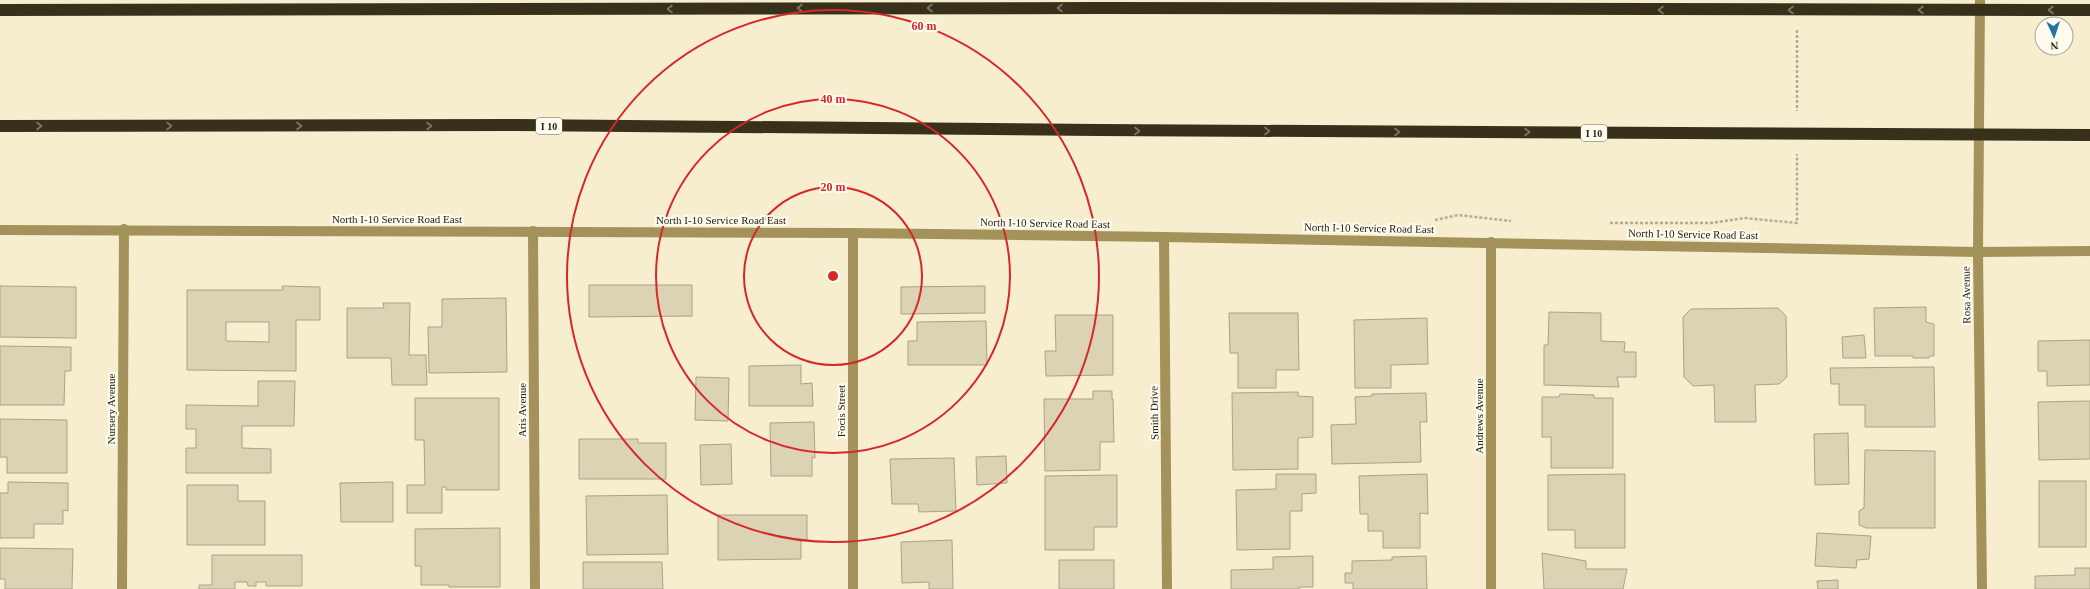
<svg xmlns="http://www.w3.org/2000/svg" width="2090" height="589" viewBox="0 0 2090 589" font-family="'Times New Roman',serif">
<style>
.building{fill:#dcd3b5;stroke:#aba286;fill-rule:evenodd}
.lines{fill:none;stroke-linecap:round;stroke-linejoin:round}
.path{stroke:#b4ad95;stroke-width:2.5;stroke-dasharray:3 2;stroke-linecap:butt}
.minor{stroke:#a3925a;stroke-width:10}
.tertiary{stroke:#a3925a;stroke-width:10}
.motorway{stroke:#37311c;stroke-width:12}
.motorway-bridge{stroke:#37311c;stroke-width:12}
.oneway{stroke:#7d7866}
.ring{fill:none;stroke:#d62828;stroke-width:2}
.labels{text-anchor:middle;stroke-width:4;stroke-linejoin:round;paint-order:stroke}
.shield{fill:#fffbef;stroke:#666358;stroke-width:1}
.shield-label{font-size:10px;font-weight:bold;fill:#252217}
.street-label{font-size:11px;fill:#252217;stroke:#fffbef}
.centre{fill:#d62828;stroke:#fffbef;stroke-width:2}
.ring-label{font-size:12px;text-anchor:middle;font-weight:bold;fill:#d62828;stroke:#fffbef;stroke-width:4;stroke-linejoin:round;paint-order:stroke}
</style>
<rect width="100%" height="100%" fill="#f7eed0"/>
<g class="building">
<path d="M589 285H692V316L589 317Z"/>
<path d="M0 286 76 287V338L0 337Z"/>
<path d="M282 286 320 287V320H296V371L187 370V290H283ZM226 322H269V342L226 341Z"/>
<path d="M985 286V313L901 314V287Z"/>
<path d="M506 298 507 372 429 373 428 327H442V299Z"/>
<path d="M383 303H410L409 355H426L427 385H392L391 358H347V308H384Z"/>
<path d="M1926 307V322L1934 324V356H1929V358H1913V356H1875L1874 308Z"/>
<path d="M1778 308 1786 316 1787 377 1779 384 1755 385 1756 422H1715L1714 385 1693 386 1684 377 1683 317 1691 309Z"/>
<path d="M1549 312 1601 313V341L1625 342 1624 352H1636V377H1617L1619 387 1544 385V345H1548Z"/>
<path d="M1229 313H1298L1299 370H1276V388H1238V353H1230Z"/>
<path d="M1055 315H1113V375L1046 376 1045 351H1056Z"/>
<path d="M1427 318 1428 364 1391 365V388H1355L1354 320Z"/>
<path d="M986 321 987 365H908V341H917V322Z"/>
<path d="M1864 335 1866 358H1843L1842 337Z"/>
<path d="M2090 340V385L2047 386V371H2038V341Z"/>
<path d="M0 346 71 347V371H65L64 405H0Z"/>
<path d="M801 365V384L812 383 813 406H749V366Z"/>
<path d="M1934 367 1935 427H1865V405H1839V384H1831L1830 368Z"/>
<path d="M696 377 729 378 728 421 695 420Z"/>
<path d="M258 381H295L294 426H242V448L271 449V473H186V448H196V429H186V405L258 406Z"/>
<path d="M1093 391H1112V399H1113L1114 442H1100V470L1045 471 1044 399H1093Z"/>
<path d="M1298 392V396L1313 397V437L1298 438V469L1233 470 1232 393Z"/>
<path d="M1426 393 1427 422H1420L1421 462 1332 464 1331 425 1356 424 1355 397 1372 396V394Z"/>
<path d="M1560 394 1594 395V398H1613V468H1551V437H1542V397H1559Z"/>
<path d="M415 398H499V490H446V487H442V513H407V485H425L424 440H415Z"/>
<path d="M2090 401V459L2039 460 2038 402Z"/>
<path d="M0 419 67 420V473H7V457H0Z"/>
<path d="M814 422 815 458 812 457V476H771L770 423Z"/>
<path d="M1848 433 1849 484 1815 485 1814 434Z"/>
<path d="M579 439H638V443H666V479H579Z"/>
<path d="M731 444 732 484 701 485 700 445Z"/>
<path d="M1865 450 1935 451V528H1866L1859 525V511L1864 508Z"/>
<path d="M1006 456 1007 483 977 485 976 457Z"/>
<path d="M954 458 956 511 919 512 918 504H892L890 459Z"/>
<path d="M1276 474H1316V493L1302 494V511H1290V549L1237 550 1236 490 1276 489Z"/>
<path d="M1427 474 1428 514 1420 513V548H1383V531H1368V514H1360L1359 476Z"/>
<path d="M1625 474V548H1575V530H1548V475Z"/>
<path d="M1117 475V527H1094V550H1045V476Z"/>
<rect x="2039" y="481" width="47" height="66"/>
<path d="M8 482 68 483V511L63 510V524H34V538H0V493H8Z"/>
<path d="M393 482V522H341L340 483Z"/>
<path d="M187 485H238V501H265V545H187Z"/>
<path d="M667 495 668 554 587 555 586 496Z"/>
<path d="M718 515H807V540L801 541V559L718 560Z"/>
<path d="M500 528V587H449V585H421V566H415V529Z"/>
<path d="M1817 533 1871 536 1869 559 1857 560 1856 568 1815 566Z"/>
<path d="M952 540 953 589H929V582L902 583 901 542Z"/>
<path d="M0 548 73 549 72 589H5V579H0Z"/>
<path d="M1542 553 1586 561V569H1627L1623 589H1544Z"/>
<path d="M212 555H302V586H266V582H256V586H248L247 582H235V589H199V585H212Z"/>
<path d="M1313 556V587H1299V589H1231V570L1273 569V557Z"/>
<path d="M1426 556 1427 589H1353V583H1345V573H1352V561L1392 560V557Z"/>
<rect x="1059" y="560" width="55" height="29"/>
<path d="M583 562H662L663 589H583Z"/>
<path d="M2075 568H2090V589H2035V576L2075 575Z"/>
<path d="M1838 580V589H1818L1817 581Z"/>
</g>
<g class="lines">
<g class="path">
<path d="M1797 30V111"/>
<path d="M1435 220 1458 215 1511 221"/>
<path d="M1610 223H1711L1744 218 1797 223V154"/>
</g>
<g class="minor">
<path d="M533 231 535 589"/>
<path d="M1164 237 1167 589"/>
<path d="M1491 242V589"/>
<path d="M1978 252 1982 589"/>
<path d="M122 589 124 229"/>
<path d="M853 589V233"/>
</g>
<g class="tertiary">
<path d="M0 230 853 233 1164 237 1978 252 2090 251"/>
<path d="M1978 252 1980 0"/>
</g>
<g class="motorway">
<path d="M0 10 1099 8"/>
<path d="M0 126 517 125 1098 130"/>
</g>
<g class="motorway-bridge">
<path d="M1099 8 2090 10"/>
<path d="M1098 130 2090 135"/>
</g>
</g>
<defs><path id="oneway-chevron" d="M-2-3.5L2.5 0L-2 3.5" fill="none" stroke-width="1.6" stroke-linecap="round" stroke-linejoin="round"/></defs>
<g class="oneway">
<use href="#oneway-chevron" transform="translate(800 8) rotate(180)"/>
<use href="#oneway-chevron" transform="translate(930 8) rotate(180)"/>
<use href="#oneway-chevron" transform="translate(1060 8) rotate(180)"/>
<use href="#oneway-chevron" transform="translate(670 9) rotate(180)"/>
<use href="#oneway-chevron" transform="translate(1661 10) rotate(-180)"/>
<use href="#oneway-chevron" transform="translate(1791 10) rotate(-180)"/>
<use href="#oneway-chevron" transform="translate(1921 10) rotate(-180)"/>
<use href="#oneway-chevron" transform="translate(2051 10) rotate(-180)"/>
<use href="#oneway-chevron" transform="translate(39 126)"/>
<use href="#oneway-chevron" transform="translate(169 126)"/>
<use href="#oneway-chevron" transform="translate(299 126)"/>
<use href="#oneway-chevron" transform="translate(429 126)"/>
<use href="#oneway-chevron" transform="translate(1137 131)"/>
<use href="#oneway-chevron" transform="translate(1267 131)"/>
<use href="#oneway-chevron" transform="translate(1397 132)"/>
<use href="#oneway-chevron" transform="translate(1527 132)"/>
</g>
<g class="ring">
<circle cx="833" cy="276" r="89"/>
<circle cx="833" cy="276" r="177"/>
<circle cx="833" cy="276" r="266"/>
</g>
<g class="labels">
<g class="shield">
<rect x="536" y="118" width="26" height="16" rx="3"/>
<rect x="1581" y="125" width="26" height="16" rx="3"/>
</g>
<g class="shield-label">
<text x="549" y="130">I 10</text>
<text x="1594" y="137">I 10</text>
</g>
<g class="street-label">
<text x="397" y="223">North I-10 Service Road East</text>
<text x="721" y="224">North I-10 Service Road East</text>
<text transform="translate(1045 223) rotate(1)" y="4">North I-10 Service Road East</text>
<text transform="translate(1369 228) rotate(1)" y="4">North I-10 Service Road East</text>
<text transform="translate(1693 234) rotate(1)" y="4">North I-10 Service Road East</text>
<text transform="translate(1966 295) rotate(-91)" y="4">Rosa Avenue</text>
<text transform="translate(111 409) rotate(-90)" y="4">Nursery Avenue</text>
<text transform="translate(522 410) rotate(-90)" y="4">Aris Avenue</text>
<text transform="translate(841 411) rotate(-90)" y="4">Focis Street</text>
<text transform="translate(1154 413) rotate(-91)" y="4">Smith Drive</text>
<text transform="translate(1479 416) rotate(-90)" y="4">Andrews Avenue</text>
</g>
</g>
<circle cx="833" cy="276" r="6" class="centre"/>
<g class="ring-label">
<text x="924" y="30">60 m</text>
<text x="833" y="103">40 m</text>
<text x="833" y="191">20 m</text>
</g>
<g transform="translate(2054 36) rotate(177)"><circle r="19" fill="#fffbef" stroke="#a8a499"/>
<path d="M0-3L7 15L0 10L-7 15Z" fill="#2375a6"/>
<text y="-6" font-size="11" font-weight="bold" text-anchor="middle" fill="#252217">N</text>
</g>
</svg>
